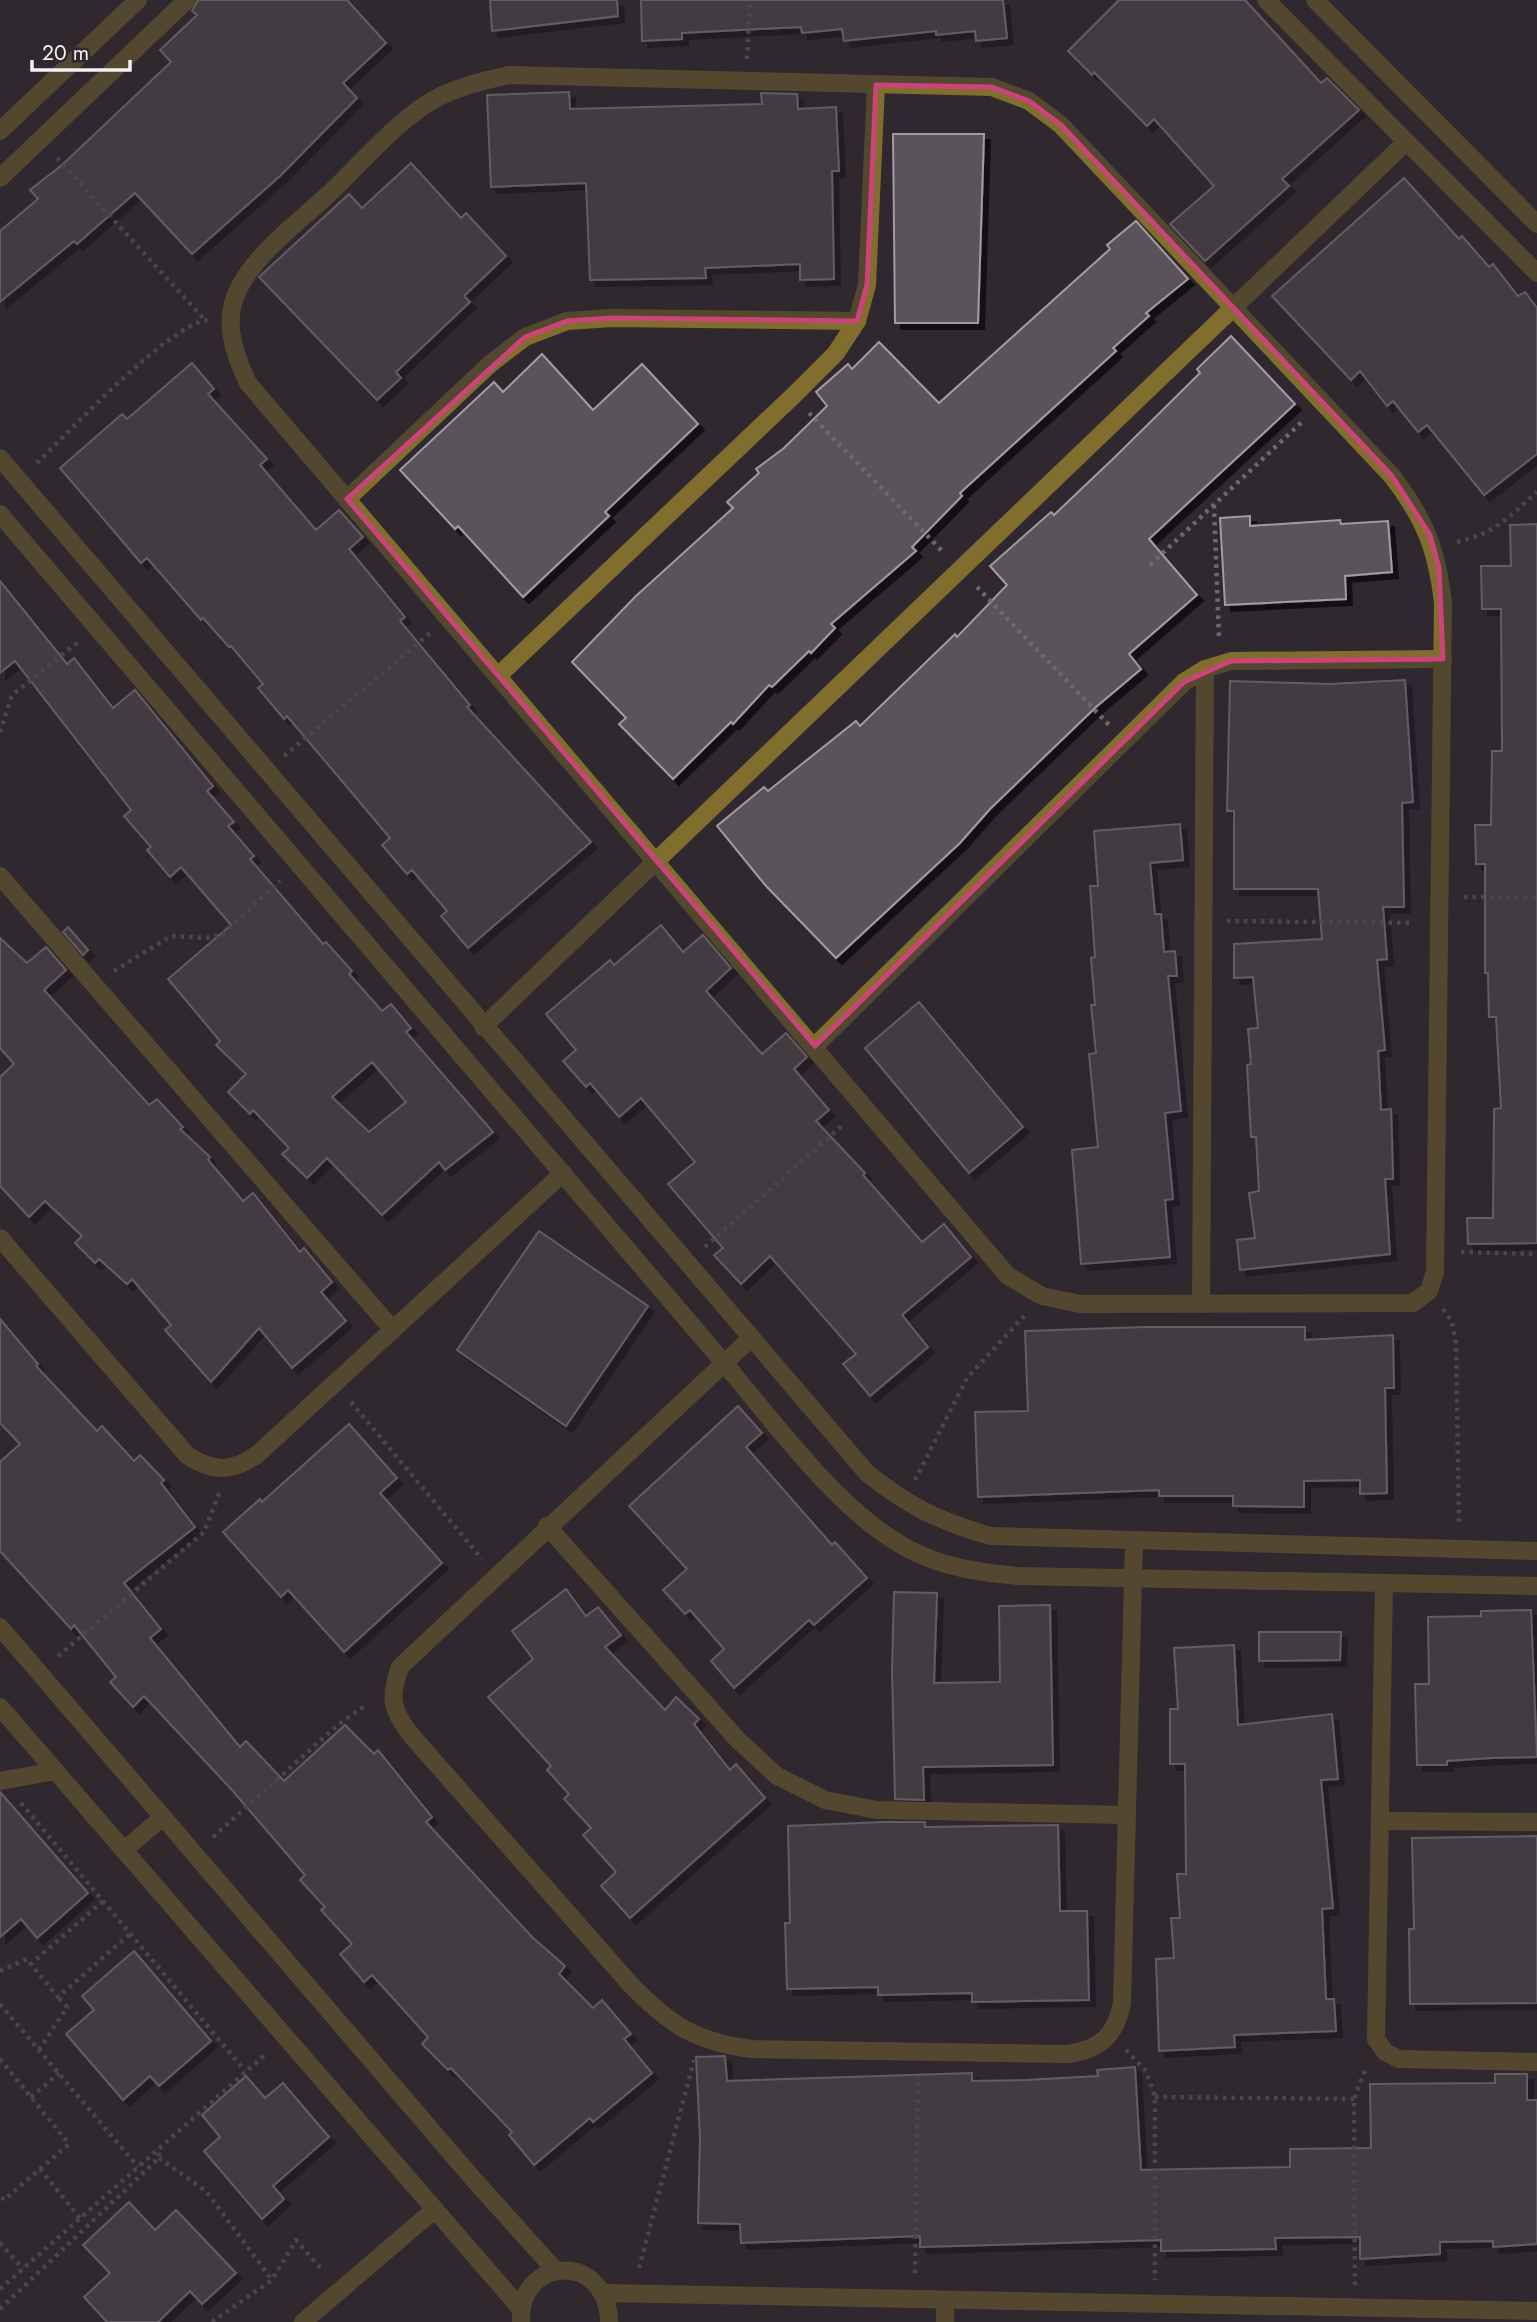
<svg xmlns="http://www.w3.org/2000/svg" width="1537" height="2322" viewBox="0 0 1537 2322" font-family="Jost,sans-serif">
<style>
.building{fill:#5a525a;stroke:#a39ba3;stroke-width:2;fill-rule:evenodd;filter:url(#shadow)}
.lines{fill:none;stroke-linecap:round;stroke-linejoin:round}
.path{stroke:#6f696f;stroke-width:4.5;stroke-dasharray:3.5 5;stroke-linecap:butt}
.street{stroke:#816e2f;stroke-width:18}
.marked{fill:none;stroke:#cc437a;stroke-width:5;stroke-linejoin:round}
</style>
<defs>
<filter id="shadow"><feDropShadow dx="6" dy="6" stdDeviation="0" flood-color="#0009"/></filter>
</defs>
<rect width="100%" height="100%" fill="#2f282f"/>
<g class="building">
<path d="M198 0H347L386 43 343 83 357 98 280 176 192 254 135 193 77 244 74 241 0 302V231L38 199 30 190 62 165 171 62 160 50 197 15 192 11Z"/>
<path d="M490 0H617L618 16 492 31Z"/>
<path d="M641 0H1003L1007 38 976 41 975 31 936 35V31L844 41 842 29 802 33 801 27 682 33V39L642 41Z"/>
<path d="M1119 0H1245L1321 83 1327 78 1359 110 1282 179 1289 186 1205 261 1170 224 1214 186 1154 119 1147 126 1094 72 1092 75 1068 51Z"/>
<path d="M569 92 570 109 762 104 761 93 797 94 798 109 836 107 839 171H832L834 279 800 280V264L705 268 706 278 590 280 586 183 491 187 487 95Z"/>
<path d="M893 134H984L978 323H895Z"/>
<path d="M411 163 461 218 466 213 506 256 464 296 470 302 396 372 401 378 377 400 259 277 349 194 362 208Z"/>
<path d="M1404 178 1459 239 1462 236 1489 267 1493 264 1518 296 1525 292 1537 308V454L1484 495 1427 425 1418 432 1393 401 1387 406 1360 371 1351 380 1272 296Z"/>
<path d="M1136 221 1188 279 1146 313 1149 316 1113 348 1116 351 960 493 962 496 912 547 916 551 831 624 835 628 811 653 809 651 772 687 769 685 733 724 731 722 673 779 619 724 626 718 572 662 636 596 733 508 727 502 759 473 756 469 784 448 827 406 816 392 848 364 852 369 879 342 939 403 1110 249 1107 245Z"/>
<path d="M1231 336 1295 404 1149 539 1197 595 1129 654 1141 669 1096 707 990 809 960 843 836 958 766 886 717 826 764 787 768 791 856 721 860 726 955 634 957 637 1007 585 990 566 1051 512 1054 515 1117 455 1200 373 1197 369Z"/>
<path d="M542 354 593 410 642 364 698 424 605 512 609 516 523 597 458 526 455 529 400 470 494 382 503 392Z"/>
<path d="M192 363 214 389 208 394 267 459 260 465 316 530 339 510 363 537 349 549 405 617 400 621 470 705 467 707 591 842 468 948 441 916 447 911 412 870 407 874 382 845 390 838 287 716 284 719 258 688 263 684 231 646 229 647 203 618 201 620 147 558 141 563 60 468 122 414 127 419Z"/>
<path d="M1250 516V526L1340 520 1341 524 1388 521 1392 572 1345 576 1346 599 1225 605 1220 518Z"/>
<path d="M1537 524V1243L1468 1244 1467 1218H1493L1494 1109 1501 1108 1496 1017H1489L1488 973H1485V864H1476L1475 825H1491L1492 751H1502L1501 609H1482L1481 566H1511L1510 525Z"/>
<path d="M0 581 67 664 74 658 113 708 135 690 213 786 207 791 234 822 228 826 254 856 250 859 323 944 326 942 352 971 349 974 382 1011 391 1004 411 1028 406 1032 493 1132 445 1170 439 1162 382 1215 327 1158 307 1178 282 1154 289 1148 253 1110 250 1114 228 1092 246 1074 216 1045 220 1041 168 979 231 925 181 867 170 877 147 850 151 847 124 816 131 810 15 661 0 673ZM372 1062 406 1102 369 1132 332 1097Z"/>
<path d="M1405 680 1413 802 1402 803 1404 907H1383L1387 959 1377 960 1385 1050 1378 1051 1381 1110 1391 1109 1392 1138 1393 1179H1385L1390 1254 1240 1270 1237 1240 1255 1238 1249 1193 1259 1191 1256 1137H1251L1247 1065 1251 1064 1248 1029 1258 1028 1253 977 1234 978V944L1322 939 1318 889H1234V811H1227L1230 681 1330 684Z"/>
<path d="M1180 824 1183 860 1150 863 1155 914H1161L1164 952 1175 951 1177 976H1168L1181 1111 1165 1113 1173 1199 1165 1200 1170 1257 1081 1264 1072 1150 1098 1147 1089 1054 1096 1053 1091 1005H1095L1091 958 1095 957 1090 886H1098L1094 831Z"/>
<path d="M661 925 683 952 703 935 731 968 706 991 762 1054 786 1033 807 1057 794 1069 829 1110 816 1121 865 1173 863 1175 922 1242 944 1224 971 1257 902 1315 928 1347 870 1396 843 1364 856 1354 770 1256 741 1284 714 1255 723 1248 668 1184 695 1162 641 1098 619 1117 590 1083 586 1087 563 1061 576 1050 546 1014 610 960 614 965Z"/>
<path d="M68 927 88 950 83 955 63 932Z"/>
<path d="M0 938 27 963 46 947 66 970 44 990 149 1105 157 1099 183 1127 180 1129 210 1157 208 1160 243 1201 253 1193 300 1252 304 1248 332 1282 321 1292 346 1321 292 1368 259 1328 211 1382 165 1330 171 1325 132 1279 127 1284 99 1259 95 1263 75 1243 82 1236 45 1201 29 1217 0 1186V1077L14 1064 0 1048Z"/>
<path d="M919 1002 1023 1127 969 1173 865 1048Z"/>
<path d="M539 1231 648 1306 566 1426 457 1350Z"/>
<path d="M0 1319 38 1364 36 1366 97 1431 102 1426 134 1461 140 1455 164 1480 161 1483 195 1527 124 1583 161 1629 150 1638 240 1747 246 1741 284 1781 345 1725 374 1754 378 1750 432 1817 426 1822 532 1937 565 1966 559 1974 593 2008 602 2000 631 2034 624 2039 652 2073 593 2122 590 2118 534 2165 509 2135 512 2132 451 2068 448 2070 422 2044 428 2037 372 1975 364 1982 340 1954 352 1944 321 1910 325 1907 300 1880 305 1875 231 1789 144 1696 133 1707 110 1682 116 1677 74 1625 71 1629 0 1551V1462L20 1444 0 1423Z"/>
<path d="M1146 1327H1305V1340L1393 1335 1394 1388H1385L1387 1493 1360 1494V1480L1304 1481V1507L1233 1506V1496H1159V1490L978 1497 975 1412 1028 1411 1025 1331Z"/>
<path d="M738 1406 762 1433 746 1447 832 1545 835 1542 867 1578 814 1625 809 1620 734 1688 711 1661 724 1649 690 1610 685 1614 663 1590 687 1569 629 1506Z"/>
<path d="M349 1424 397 1478 380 1493 442 1563 344 1652 288 1590 281 1597 223 1532 260 1499 262 1502Z"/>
<path d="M566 1589 586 1616 598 1607 621 1635 605 1647 665 1710 676 1697 699 1719 694 1724 730 1770 736 1764 765 1798 630 1918 601 1886 616 1872 583 1835 591 1828 564 1799 569 1794 547 1770 551 1766 488 1697 533 1659 512 1631Z"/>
<path d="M894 1592 937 1593 934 1683 1000 1682 999 1606 1050 1605 1053 1765 923 1767 924 1800 895 1799 892 1670Z"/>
<path d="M1531 1610 1537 1757 1491 1758 1447 1761V1765H1417L1415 1684H1429L1428 1617 1481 1616V1611Z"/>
<path d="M1259 1632H1341L1340 1660 1259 1661Z"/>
<path d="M1234 1645 1238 1725 1332 1714 1338 1779 1321 1780 1333 1908 1322 1909 1326 1999H1334L1336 2031 1234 2035 1235 2047 1159 2051 1156 1959 1174 1958 1171 1918H1180L1177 1874H1186L1185 1764H1170V1709H1178L1174 1648Z"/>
<path d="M0 1792 88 1893 37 1938 21 1919 0 1937Z"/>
<path d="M884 1822H925V1827L1058 1825 1060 1911H1087L1089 2000 972 2002V1993L878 1995V1987L787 1989 785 1923H790L788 1826Z"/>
<path d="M1537 1836V2003L1410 2004 1409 1929H1414L1412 1838Z"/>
<path d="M134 1951 211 2041 159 2086 150 2076 123 2100 66 2034 94 2010 82 1996Z"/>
<path d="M725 2056 727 2081 972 2073V2081L1025 2080 1098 2076 1097 2070 1135 2067 1141 2170 1290 2167V2149L1371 2148 1370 2084 1495 2083V2074H1527V2100H1537V2244L1493 2247V2241L1440 2242V2254L1360 2259V2237L1275 2238 1276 2249 1161 2251V2240L920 2247V2236L741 2243 740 2224 698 2223 700 2137 696 2057Z"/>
<path d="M246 2076 265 2098 283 2083 329 2137 273 2186 284 2199 262 2219 204 2151 220 2137 202 2115Z"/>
<path d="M129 2202 155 2230 176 2210 236 2273 202 2304 190 2291 158 2322H107L84 2297 110 2273 83 2245Z"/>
</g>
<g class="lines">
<g class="path">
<path d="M747 59 750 0"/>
<path d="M57 158 205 320"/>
<path d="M809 413 944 553"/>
<path d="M37 463C70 431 169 324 208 320"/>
<path d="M1214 505 1219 639"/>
<path d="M1457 542C1494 534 1509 517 1537 492"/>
<path d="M1150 565 1304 420"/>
<path d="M977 587 1109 725"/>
<path d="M0 732 12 695 77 643"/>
<path d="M284 756 430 633"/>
<path d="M1464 897H1537"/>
<path d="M1227 921 1414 923"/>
<path d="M114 971 171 936 206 938 223 934 280 881"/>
<path d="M705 1247 845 1123"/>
<path d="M1461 1252 1537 1254"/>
<path d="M1443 1309 1452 1322 1456 1343 1459 1524"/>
<path d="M351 1402 482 1559"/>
<path d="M915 1480 967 1378 1026 1314"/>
<path d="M58 1656 204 1532 220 1491"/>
<path d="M21 1803 245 2071"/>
<path d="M213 1837 339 1724 368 1704"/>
<path d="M103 1901 31 1964 58 1997 130 1934"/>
<path d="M0 1971 27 1959 31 1964"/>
<path d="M0 2004 138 2167"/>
<path d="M39 2050 67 2007 58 1997"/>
<path d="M1126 2050 1146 2071 1155 2097V2280"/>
<path d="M0 2059 69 2144 4 2200 0 2195"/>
<path d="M31 2097 59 2073"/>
<path d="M1155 2097 1354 2099"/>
<path d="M159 2158 206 2191 272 2280"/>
<path d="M40 2169 80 2218"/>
<path d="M0 2243 23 2269"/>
<path d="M639 2268 694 2060"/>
<path d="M915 2273 918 2076"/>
<path d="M1355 2285 1354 2099 1366 2068"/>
<path d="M0 2289 267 2053"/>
<path d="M0 2309 159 2158V2149"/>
<path d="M212 2322 272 2280 296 2240 323 2271"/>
</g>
<g class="street">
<path d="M1266 0 1537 273"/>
<path d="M1315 0 1537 224"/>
<path d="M509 75 992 87 1029 101 1061 125 1392 476C1425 519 1437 550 1443 603L1435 1272 1429 1291 1413 1303 1080 1304 1042 1296 1008 1276 248 383C233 352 222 318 240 286 260 249 303 219 333 190 364 160 396 122 433 100 457 87 482 81 509 75Z"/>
<path d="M0 131 138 0"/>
<path d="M0 178 187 0"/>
<path d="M0 458 867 1473C908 1506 940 1522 991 1536L1537 1551"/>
<path d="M347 499 490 364 525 337 567 321 612 318 857 321"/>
<path d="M0 514 724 1363C777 1425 846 1523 921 1555 953 1569 985 1573 1019 1576L1537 1586"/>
<path d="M499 675 793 396 836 353 857 321 867 285 876 85"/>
<path d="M0 876 393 1330"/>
<path d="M483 1027 1406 142"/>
<path d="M815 1046 1184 682 1205 669 1231 661 1443 659"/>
<path d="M0 1238 187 1455C213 1473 234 1472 259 1453L563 1173"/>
<path d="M1201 1304 1205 669"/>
<path d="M750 1339 400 1667C389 1698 391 1709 411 1735L631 1985C670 2025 696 2042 752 2049L1068 2054C1101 2049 1116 2035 1122 2003L1134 1541"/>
<path d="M547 1526 738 1740 777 1776 825 1800 877 1810 1127 1815"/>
<path d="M1384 1583 1376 2039 1385 2052 1399 2059 1537 2062"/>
<path d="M0 1627 475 2181 556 2271"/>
<path d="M0 1707 521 2309"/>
<path d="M0 1781 55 1771"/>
<path d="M1380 1821 1537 1822"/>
<path d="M124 1850 163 1817"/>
<path d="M603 2293 1537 2311"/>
<path d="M303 2322 434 2210"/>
<path d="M521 2322C518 2255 608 2252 609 2322"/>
<path d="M945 2322V2300"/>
</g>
</g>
<path d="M0 0H1537V2322H0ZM876 85 992 87 1029 101 1061 125 1392 476 1430 535 1439 568 1443 659 1231 661 1184 682 815 1046 347 499 525 337 567 321 612 318 857 321 867 285Z" fill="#2f282f" fill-opacity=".55" fill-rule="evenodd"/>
<path class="marked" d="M876 85 992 87 1029 101 1061 125 1392 476 1430 535 1439 568 1443 659 1231 661 1184 682 815 1046 347 499 525 337 567 321 612 318 857 321 867 285Z"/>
<path d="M32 60v10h98v-10" fill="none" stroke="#f5f0f4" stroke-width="3.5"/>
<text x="42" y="60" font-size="21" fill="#f5f0f4" stroke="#2f282f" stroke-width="5" paint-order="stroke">20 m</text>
</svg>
